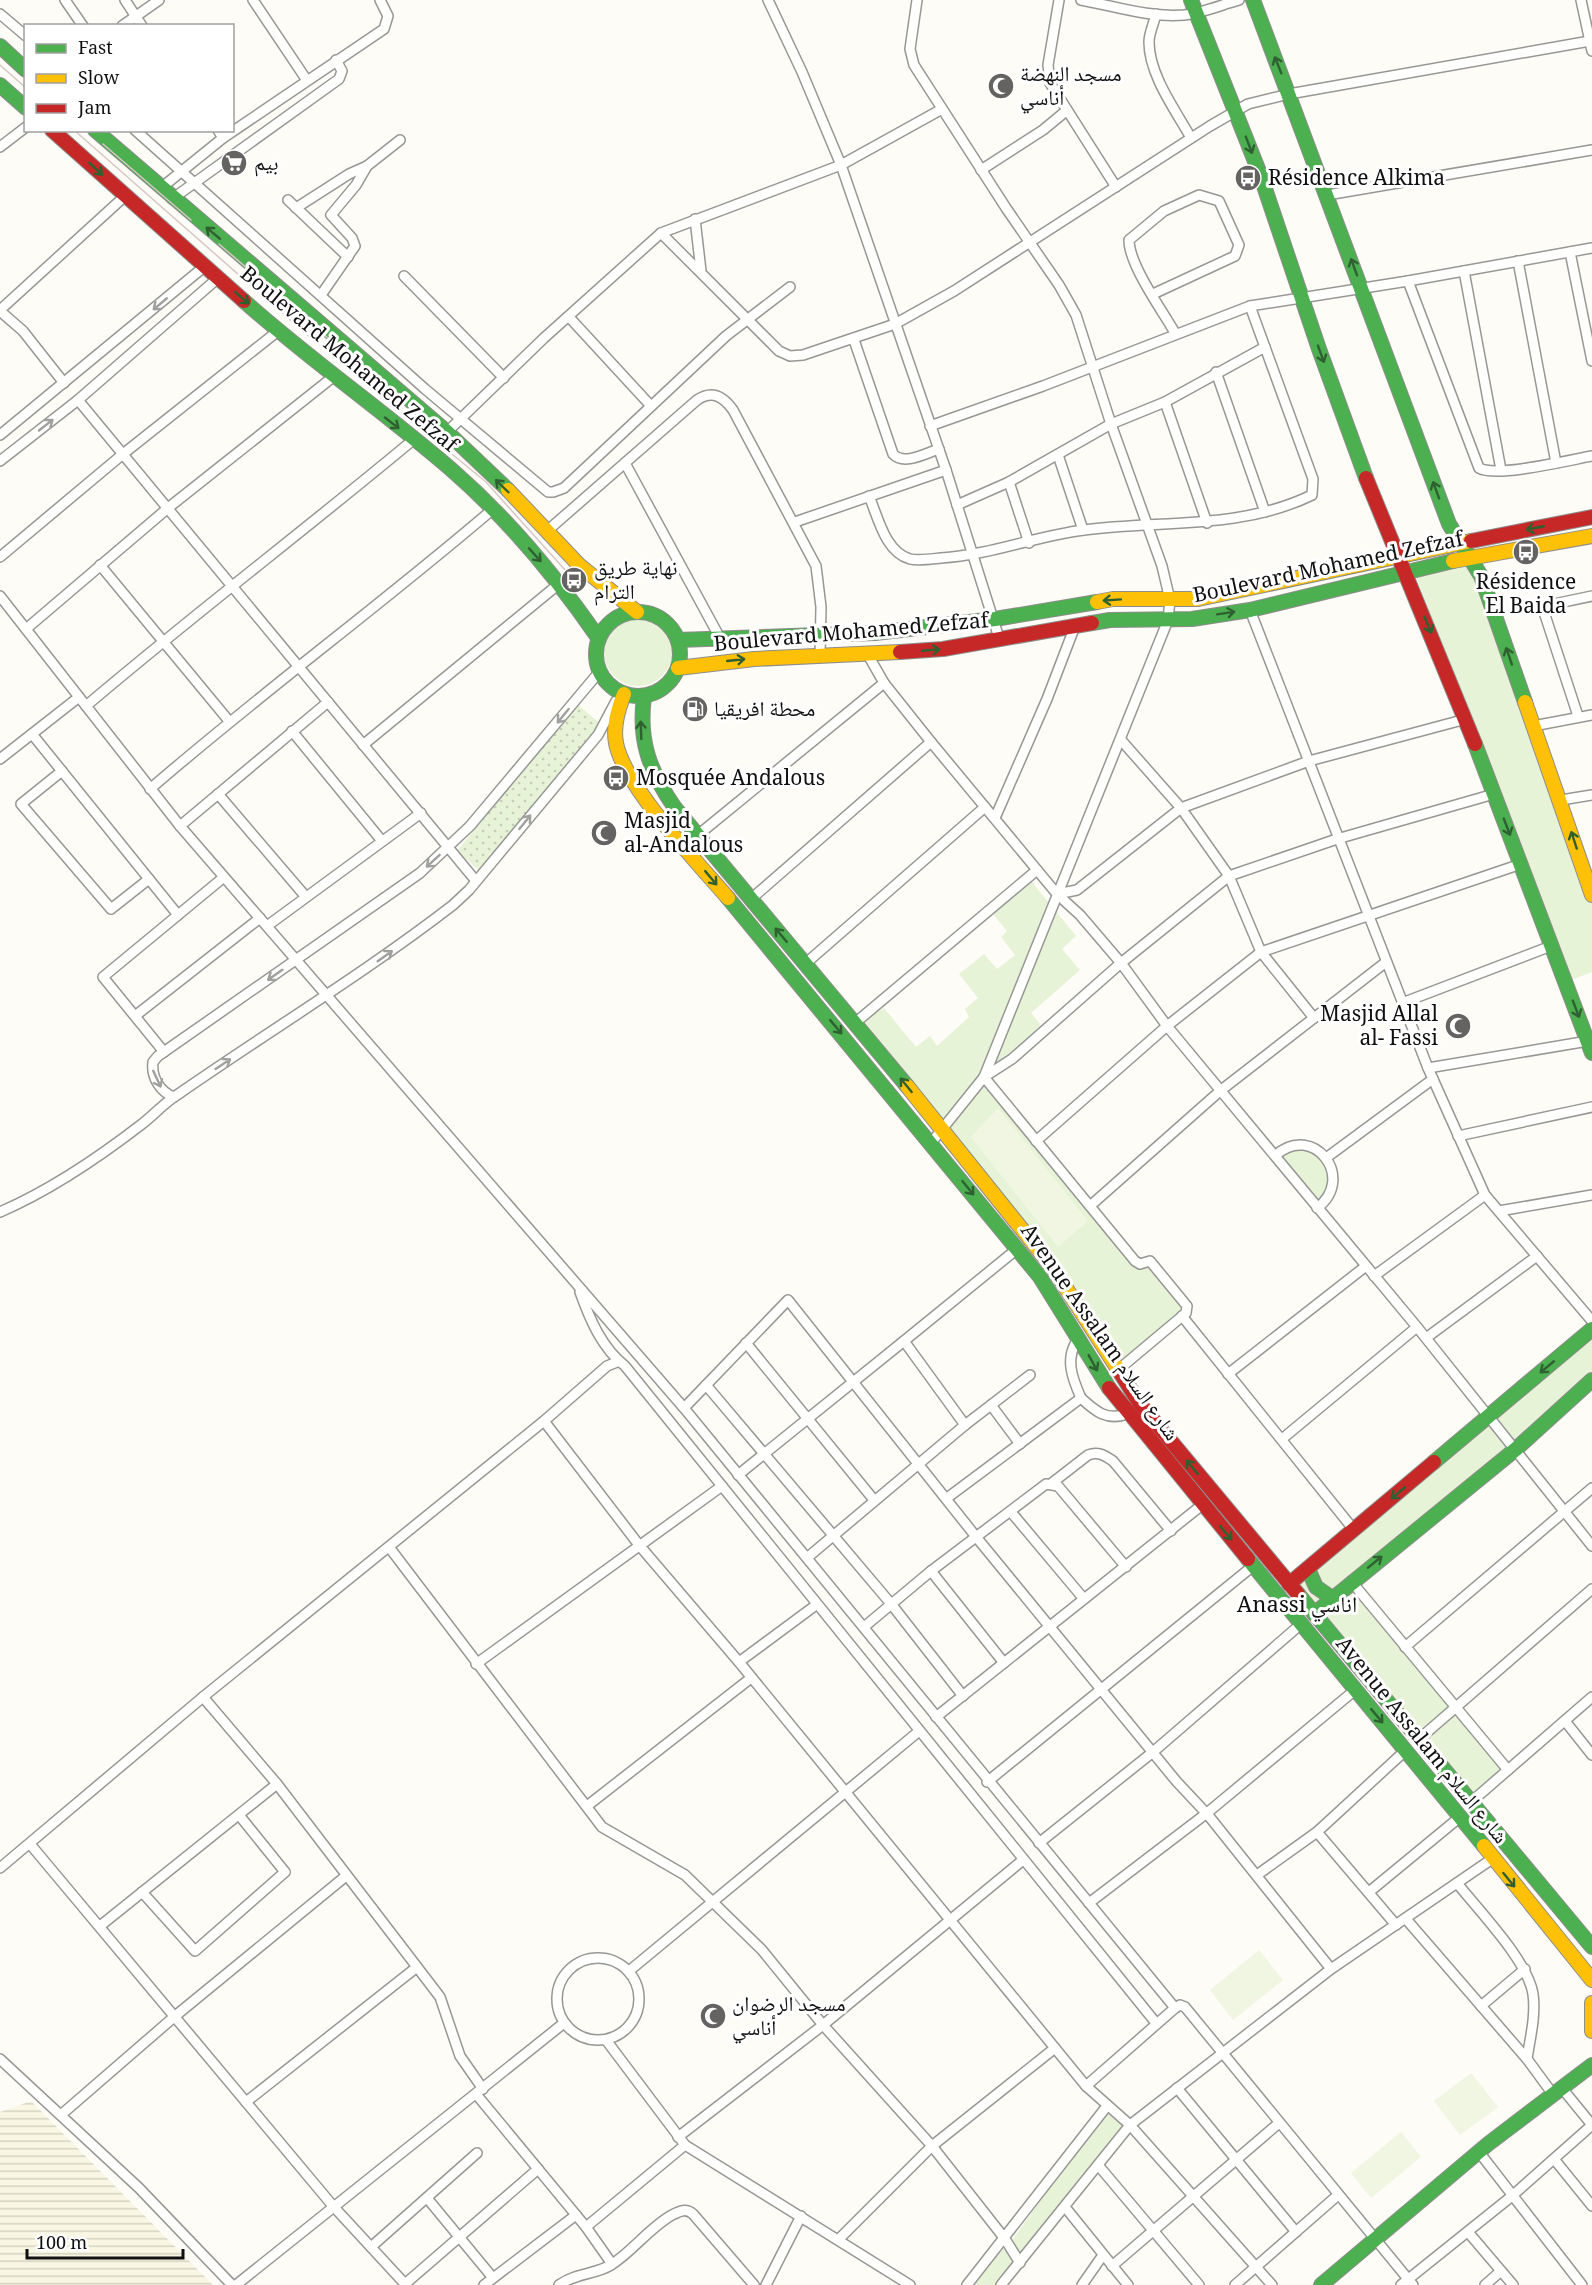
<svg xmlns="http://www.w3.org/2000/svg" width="1592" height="2285" viewBox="0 0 1592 2285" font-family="Georgia,'Noto Naskh Arabic',serif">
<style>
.farmland{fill:url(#farmland-rules)}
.grass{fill:#e7f3d7}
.park{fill:url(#park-dots)}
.pitch{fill:#f0f6e1}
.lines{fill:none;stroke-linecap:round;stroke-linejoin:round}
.street-casing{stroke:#979795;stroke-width:12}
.fast-casing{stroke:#8e8d8b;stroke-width:16}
.slow-casing{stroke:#8e8d8b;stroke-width:16}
.jam-casing{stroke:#8e8d8b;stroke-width:16}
.street{stroke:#fffffe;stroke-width:9}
.fast{stroke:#4caf50;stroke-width:14}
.slow{stroke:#ffc107;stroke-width:14}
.jam{stroke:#c62828;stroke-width:14}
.tram{stroke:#d9c6c7;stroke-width:1.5}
.oneway{stroke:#2e6030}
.oneway2{stroke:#a0a09f}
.labels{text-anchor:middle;stroke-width:6;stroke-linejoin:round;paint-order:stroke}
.poi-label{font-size:21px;fill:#111;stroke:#fff;text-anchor:start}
.street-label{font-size:21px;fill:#111;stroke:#fff}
.neighbourhood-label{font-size:22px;fill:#111;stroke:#fff}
</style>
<defs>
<pattern id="farmland-rules" width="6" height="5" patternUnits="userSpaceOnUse" patternTransform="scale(1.5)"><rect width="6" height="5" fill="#f9f7e4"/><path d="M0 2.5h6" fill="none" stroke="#d4d3c3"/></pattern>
<pattern id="park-dots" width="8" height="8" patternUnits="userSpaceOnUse" patternTransform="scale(1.5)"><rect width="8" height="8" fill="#e7f3d7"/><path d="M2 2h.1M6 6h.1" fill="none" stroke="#c5cfb8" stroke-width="1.8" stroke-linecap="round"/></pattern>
</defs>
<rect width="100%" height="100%" fill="#fdfcf7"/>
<path class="farmland" d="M31 2101 213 2285H0V2112Z"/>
<g class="grass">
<path d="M1476 559 1592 884V972L1569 981 1414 571Z"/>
<circle cx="638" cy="652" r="34"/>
<path d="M1045 868 1031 881 1076 936 1062 949 1080 970 1031 1013 1041 1025 984 1077 1141 1265 1148 1260 1189 1310 1118 1370 1076 1302 855 1023 884 1008 916 1047 930 1036 937 1046 969 1017 965 1009 978 998 959 974 984 954 997 969 1015 955 1001 937 1007 931 992 913Z"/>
<path d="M1299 1148C1330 1155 1335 1176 1320 1202L1281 1154Z"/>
<path d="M1592 1332V1378L1351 1581 1508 1770 1471 1802 1289 1584Z"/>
<path d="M1110 2104 1131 2118 1023 2266 1005 2285H967L1010 2243Z"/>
</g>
<path class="park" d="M577 704 601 724 481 872 457 851Z"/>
<g class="pitch">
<path d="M998 1108 1088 1221 1058 1247 971 1137Z"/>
<path d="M1259 1950 1283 1980 1233 2020 1210 1990Z"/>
<path d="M1471 2073 1498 2107 1460 2135 1434 2101Z"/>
<path d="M1401 2132 1421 2157 1371 2198 1351 2173Z"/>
</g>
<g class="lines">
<defs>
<g id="street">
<path d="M65 0 83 26"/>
<path d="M125 0 142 26"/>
<path d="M253 0 306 79"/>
<path d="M768 0 802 72 841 165 946 470 1000 641"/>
<path d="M917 0 910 49 914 65 1006 208 1059 285 1076 315 1111 424 1162 566 1170 600 1168 620 984 1077 931 1143"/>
<path d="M1059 0 1048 65 1050 83 1116 187"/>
<path d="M1081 0C1114 6 1150 18 1184 15 1202 13 1221 5 1239 0"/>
<path d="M1581 0 1592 51"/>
<path d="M0 14 26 36"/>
<path d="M1156 14C1154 23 1149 33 1149 42 1149 75 1176 111 1191 138"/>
<path d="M122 26 159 0"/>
<path d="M135 130 425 389 548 492H553L564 488 726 336 790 287"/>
<path d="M218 130 223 138 384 29 388 16 380 0"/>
<path d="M0 147 26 127"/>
<path d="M981 170 1043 130 1066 111"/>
<path d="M161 188 223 138"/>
<path d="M1327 195 1592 150"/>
<path d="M172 199 339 79 342 71 336 60"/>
<path d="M288 200 348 257"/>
<path d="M296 208 349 174 367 166"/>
<path d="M695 219 701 271"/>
<path d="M661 233 779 351 790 356 803 355 895 324 954 291 1210 126 1248 104 1289 94 1590 41"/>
<path d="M1570 252 1592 361"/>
<path d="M1518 261 1556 463"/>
<path d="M1464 271 1501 470"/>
<path d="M404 276 504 378"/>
<path d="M1408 281 1479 468C1496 478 1570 460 1592 456"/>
<path d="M1153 294 1235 256 1239 245 1219 201 1199 195 1164 211 1129 240C1129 265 1162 310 1175 333"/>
<path d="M321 295 355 246 352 238 331 215 356 185 367 166 400 140"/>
<path d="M0 310 125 196"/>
<path d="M0 311 23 331 64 383"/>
<path d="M569 317 651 406"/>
<path d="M854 340 893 454C904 466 926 453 939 449"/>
<path d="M1216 372 1265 512"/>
<path d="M78 400 476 881"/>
<path d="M1165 402 1207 523"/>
<path d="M930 426 1043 386 1250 306 1408 281 1592 248"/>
<path d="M447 432 544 338 661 233 841 165 942 109"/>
<path d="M0 435 205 266"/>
<path d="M1058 455 1083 530"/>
<path d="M0 461 78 400 218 278"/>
<path d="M625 463 720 638"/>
<path d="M1009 482 1029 543"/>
<path d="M869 496C878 517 885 552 910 559 919 561 931 559 941 558 990 555 1036 536 1084 530 1161 520 1240 530 1312 495L1313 479 1250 306"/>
<path d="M957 505 1009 482 1111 424 1165 402 1265 347"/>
<path d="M795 522 946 470"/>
<path d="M547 531 697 400C712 390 723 396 733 410L816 566 821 607 820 656"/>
<path d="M0 557 123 454 278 331"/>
<path d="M100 565 229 721"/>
<path d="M0 596 180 826 684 1408 1175 2008"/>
<path d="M1250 610 1428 1068 1485 1195 1592 1321"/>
<path d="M26 629 168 508 333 377"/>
<path d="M868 655 884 683 931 742 1057 894 1080 915 1121 963 1167 1026 1417 1327 1592 1546"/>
<path d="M86 706C193 615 305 530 413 440"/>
<path d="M1578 716 1544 612 1549 605 1592 596"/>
<path d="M1533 726 1592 715"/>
<path d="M292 731 382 841"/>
<path d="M32 734 178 915"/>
<path d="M1121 740 1181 808 1229 876 1261 952 1314 1018"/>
<path d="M363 745 560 583"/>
<path d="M0 759 79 697"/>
<path d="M62 771 21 804 111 909 149 879"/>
<path d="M150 789C262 692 381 605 493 509"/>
<path d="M218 794 306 897"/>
<path d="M1561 800 1592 795"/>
<path d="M995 818 1047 699 1075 626"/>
<path d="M180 826 328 702"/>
<path d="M698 835 884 683"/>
<path d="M1057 894 1077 890 1181 808 1309 761 1466 719"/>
<path d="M751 899 931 742"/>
<path d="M267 926 421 813"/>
<path d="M805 964 985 807"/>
<path d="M1402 1003 1551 946"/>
<path d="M135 1016 260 918"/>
<path d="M855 1023 1037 870"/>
<path d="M164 1052 103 977 224 877"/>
<path d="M1428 1068 1588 1041"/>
<path d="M174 1097C160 1092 151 1077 153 1062L158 1056 420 873 470 826 600 671"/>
<path d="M1458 1136 1592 1107"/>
<path d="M1036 1141 1167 1026 1261 952 1521 864"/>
<path d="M1276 1155C1313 1122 1357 1178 1317 1208"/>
<path d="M1326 1158 1433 1079"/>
<path d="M1090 1206 1220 1091 1386 962"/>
<path d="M1499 1211 1592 1195"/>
<path d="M0 1212C51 1190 98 1158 142 1124 154 1115 164 1103 177 1095 269 1031 365 973 453 905L469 890 598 735 616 701"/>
<path d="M1374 1276 1485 1195"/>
<path d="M580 1292C590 1320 602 1348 625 1366L1156 2023"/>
<path d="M1182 1316 1354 1530"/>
<path d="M1079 1338C1064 1357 1072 1378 1081 1398"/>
<path d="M1426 1338 1537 1256"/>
<path d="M746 1343 874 1500"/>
<path d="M1118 1370 1186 1313 1187 1306 1150 1261 1140 1264 1135 1261 984 1077 1012 1059 1121 963 1229 876 1337 839 1494 794"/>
<path d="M1228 1374 1366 1266"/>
<path d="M706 1385 892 1605 963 1696"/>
<path d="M991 1405 1020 1444"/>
<path d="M684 1408 788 1300 977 1538 1177 1782 1208 1815 1331 1969"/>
<path d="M544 1421 639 1545 739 1662 1086 2086 1130 2125 1272 2285"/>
<path d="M965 1425 904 1341 1017 1249"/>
<path d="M1282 1439 1417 1327"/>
<path d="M738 1475 904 1341"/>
<path d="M1052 1483 1088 1455C1098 1451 1104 1455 1113 1461L1171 1531"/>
<path d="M947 1498 1081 1398C1096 1412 1107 1421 1127 1414"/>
<path d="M1011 1512 1084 1599"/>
<path d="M389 1547 602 1827 685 1875 762 1950 823 2025 932 2146 1005 2239 1020 2263"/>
<path d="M808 1557 965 1425 1030 1375"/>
<path d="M931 1571 1004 1663"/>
<path d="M1351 1581 1508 1770"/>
<path d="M864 1627 931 1571 1046 1484 1058 1486 1126 1567"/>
<path d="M1405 1647 1592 1488"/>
<path d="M739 1662 816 1605"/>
<path d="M476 1664 722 1486"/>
<path d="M203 1697 277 1784 440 1997 460 2056 483 2089"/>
<path d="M936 1717 1202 1505"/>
<path d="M1565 1721 1592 1755"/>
<path d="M1418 1740 1592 1589"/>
<path d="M987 1782 1253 1566"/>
<path d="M1471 1802 1592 1697"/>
<path d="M587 1806 751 1678"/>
<path d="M1317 1832 1406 1750"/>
<path d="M1039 1843 1153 1752 1301 1624"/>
<path d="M30 1844 333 2206 406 2285"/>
<path d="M0 1868 203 1697 544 1421 607 1366 617 1362"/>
<path d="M1257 1875 1317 1832 1396 1925"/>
<path d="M1457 1883C1479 1911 1528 1961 1533 1994 1536 2016 1530 2038 1527 2059"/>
<path d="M142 1892 195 1951 285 1872 239 1815"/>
<path d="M1369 1892 1460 1817"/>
<path d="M1089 1903 1207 1813 1355 1690"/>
<path d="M1406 1919 1527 2059 1552 2093"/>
<path d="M100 1926 277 1784"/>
<circle cx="598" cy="1999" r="41"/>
<path d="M629 1971 918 1732"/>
<path d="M1481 2006 1525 1969"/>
<path d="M606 2040 685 2145 910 2285"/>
<path d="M0 2059 139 2188 232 2285"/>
<path d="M1086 2086 1175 2008 1180 2005 1185 2007 1413 2285"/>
<path d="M1561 2087 1592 2125"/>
<path d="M1177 2088 1296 2232"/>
<path d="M476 2094 586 2227 612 2264"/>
<path d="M246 2102 417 1967"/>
<path d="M62 2114 174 2017 346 1876"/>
<path d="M678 2137 823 2025 1023 1860"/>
<path d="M1479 2152 1582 2285"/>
<path d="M1554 2159 1592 2206"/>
<path d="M1098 2165 1199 2285"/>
<path d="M427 2198 493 2278"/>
<path d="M1065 2207 1128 2285"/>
<path d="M586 2227 685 2145"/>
<path d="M1468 2232 1513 2285"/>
<path d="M839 2239 932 2146 1055 2048"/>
<path d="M371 2247 477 2153"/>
<path d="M1112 2266 1279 2123"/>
<path d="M405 2284 538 2169"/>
<path d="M236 2285 564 2023"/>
<path d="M484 2285 576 2215"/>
<path d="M559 2285C578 2272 594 2275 611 2265 633 2251 649 2228 672 2215 680 2211 686 2208 693 2214L754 2285"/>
<path d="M766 2285 801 2216"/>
<path d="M967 2285 1107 2106"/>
<path d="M1001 2285 1130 2125 1331 1969 1492 1859"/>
<path d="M1082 2285 1103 2255"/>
<path d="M1235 2285 1338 2195"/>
<path d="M1401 2285 1512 2196 1592 2125"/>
<path d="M1485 2285 1501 2271"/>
</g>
<g id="fast">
<path d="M1191 0 1260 174 1319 349 1366 478"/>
<path d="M1253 0 1449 524 1481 576 1525 702"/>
<path d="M0 46 26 70"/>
<path d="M0 85 26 108"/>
<path d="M95 130 447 432 508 490"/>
<path d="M244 301C311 361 385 412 453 471 509 520 557 578 599 639"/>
<circle cx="638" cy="654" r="42"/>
<path d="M1092 623 1110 620 1192 619 1250 610 1453 561"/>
<path d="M678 640 875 633 995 619 1097 602"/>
<path d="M644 697C638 741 650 772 675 808L907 1086"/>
<path d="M1475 744 1592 1053"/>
<path d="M728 898 1040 1277 1109 1388"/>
<path d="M1434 1462 1592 1329"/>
<path d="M1248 1559 1484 1846"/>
<path d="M1308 1569 1316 1587 1332 1598"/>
<path d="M1298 1594 1592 1947"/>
<path d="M1314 1614 1516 1449 1592 1380"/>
<path d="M1321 2285 1488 2144 1592 2065"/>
</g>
<g id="slow">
<path d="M508 490 579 565 637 612"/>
<path d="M1453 561 1592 536"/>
<path d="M1097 602 1113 599H1198L1471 541"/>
<path d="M678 668 754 659 900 652"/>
<path d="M624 694C618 710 613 726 616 743 624 786 698 863 728 898"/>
<path d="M1525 702 1592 895"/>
<path d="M907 1086 1053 1268 1121 1374"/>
<path d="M1484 1846 1592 1980"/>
<path d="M1592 2003V2031"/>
</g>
<g id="jam">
<path d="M52 130 244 301"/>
<path d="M1366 478 1475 744"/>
<path d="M1471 541 1592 517"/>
<path d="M900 652 943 649 1092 623"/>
<path d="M1121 1374 1140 1404 1298 1594"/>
<path d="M1109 1388 1248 1559"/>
<path d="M1289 1584 1434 1462"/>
</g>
</defs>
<use href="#street" class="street-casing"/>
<use href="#fast" class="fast-casing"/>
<use href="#slow" class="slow-casing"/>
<use href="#jam" class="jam-casing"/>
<use href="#street" class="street"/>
<use href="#fast" class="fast"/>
<use href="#slow" class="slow"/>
<use href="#jam" class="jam"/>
<g class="tram">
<path d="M0 65 26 88"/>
<path d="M74 130 313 340 486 482 575 581"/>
<path d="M103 144 191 220"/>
<path d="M219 244 366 371"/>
</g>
</g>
<defs><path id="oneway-shaft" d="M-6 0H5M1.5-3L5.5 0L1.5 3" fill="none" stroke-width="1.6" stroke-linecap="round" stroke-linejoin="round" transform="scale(1.5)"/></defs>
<g class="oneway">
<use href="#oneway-shaft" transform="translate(1278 65) rotate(-112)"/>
<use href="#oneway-shaft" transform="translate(1249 145) rotate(69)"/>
<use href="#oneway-shaft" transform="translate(96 169) rotate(43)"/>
<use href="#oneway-shaft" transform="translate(213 233) rotate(-140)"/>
<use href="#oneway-shaft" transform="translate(1354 267) rotate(-110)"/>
<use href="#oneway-shaft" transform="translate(242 298) rotate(41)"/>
<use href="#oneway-shaft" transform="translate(1321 354) rotate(70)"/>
<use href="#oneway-shaft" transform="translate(392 423) rotate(38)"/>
<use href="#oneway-shaft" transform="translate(502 486) rotate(-136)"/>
<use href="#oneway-shaft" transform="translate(1436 490) rotate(-110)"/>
<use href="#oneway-shaft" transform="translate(1535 528) rotate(169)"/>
<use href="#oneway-shaft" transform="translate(535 555) rotate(48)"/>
<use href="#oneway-shaft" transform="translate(1112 600) rotate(176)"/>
<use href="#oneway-shaft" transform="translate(1226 613) rotate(-9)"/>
<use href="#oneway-shaft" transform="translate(1428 625) rotate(67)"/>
<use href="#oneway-shaft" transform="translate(931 650) rotate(-5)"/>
<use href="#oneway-shaft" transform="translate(1509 656) rotate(-109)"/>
<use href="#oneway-shaft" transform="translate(736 660) rotate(-6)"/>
<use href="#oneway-shaft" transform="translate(641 730) rotate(-92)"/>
<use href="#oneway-shaft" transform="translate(1507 827) rotate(69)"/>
<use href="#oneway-shaft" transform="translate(1574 840) rotate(-108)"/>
<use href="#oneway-shaft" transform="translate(711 878) rotate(50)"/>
<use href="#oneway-shaft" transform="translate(781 935) rotate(-130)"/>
<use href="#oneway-shaft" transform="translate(1576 1009) rotate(69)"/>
<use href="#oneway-shaft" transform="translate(836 1027) rotate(50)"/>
<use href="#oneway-shaft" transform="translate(906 1085) rotate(-129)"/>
<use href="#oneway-shaft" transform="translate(968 1188) rotate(51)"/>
<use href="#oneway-shaft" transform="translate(1093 1363) rotate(61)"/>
<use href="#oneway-shaft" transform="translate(1547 1367) rotate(140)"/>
<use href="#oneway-shaft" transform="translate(1192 1467) rotate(-130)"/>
<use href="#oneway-shaft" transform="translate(1398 1493) rotate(140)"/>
<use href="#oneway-shaft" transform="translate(1226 1533) rotate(50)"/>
<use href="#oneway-shaft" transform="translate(1375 1562) rotate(-39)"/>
<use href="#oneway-shaft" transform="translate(1377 1716) rotate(50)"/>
<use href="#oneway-shaft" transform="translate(1509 1880) rotate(51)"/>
</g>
<g class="oneway2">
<use href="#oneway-shaft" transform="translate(160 304) rotate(140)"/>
<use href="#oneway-shaft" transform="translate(46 425) rotate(-38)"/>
<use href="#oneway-shaft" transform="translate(563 716) rotate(129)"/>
<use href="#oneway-shaft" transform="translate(525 822) rotate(-51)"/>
<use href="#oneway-shaft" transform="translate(433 861) rotate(138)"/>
<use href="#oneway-shaft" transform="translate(385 956) rotate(-35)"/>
<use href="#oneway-shaft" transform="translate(275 975) rotate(145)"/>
<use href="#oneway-shaft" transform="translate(223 1064) rotate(-33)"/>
<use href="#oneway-shaft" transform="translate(157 1079) rotate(65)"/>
</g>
<defs>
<symbol id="mosque-disc" viewBox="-11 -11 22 22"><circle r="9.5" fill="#646362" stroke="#fff"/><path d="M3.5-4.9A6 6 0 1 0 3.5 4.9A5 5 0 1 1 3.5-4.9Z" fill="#fff"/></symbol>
<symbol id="supermarket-disc" viewBox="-11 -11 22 22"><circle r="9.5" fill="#646362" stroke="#fff"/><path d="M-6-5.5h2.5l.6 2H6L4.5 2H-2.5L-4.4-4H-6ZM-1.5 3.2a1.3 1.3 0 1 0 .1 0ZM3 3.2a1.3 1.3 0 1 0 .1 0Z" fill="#fff"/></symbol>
<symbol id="bus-disc" viewBox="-11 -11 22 22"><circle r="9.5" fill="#646362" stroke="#fff"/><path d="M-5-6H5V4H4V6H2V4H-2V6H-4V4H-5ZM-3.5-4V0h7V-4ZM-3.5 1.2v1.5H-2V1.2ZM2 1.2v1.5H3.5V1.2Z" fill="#fff"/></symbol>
<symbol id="fuel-disc" viewBox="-11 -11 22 22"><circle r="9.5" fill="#646362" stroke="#fff"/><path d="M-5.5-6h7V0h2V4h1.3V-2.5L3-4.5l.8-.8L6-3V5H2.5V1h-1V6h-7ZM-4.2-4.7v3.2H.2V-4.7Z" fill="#fff"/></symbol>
</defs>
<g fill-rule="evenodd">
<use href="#mosque-disc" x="986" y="71" width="30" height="30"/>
<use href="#supermarket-disc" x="219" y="148" width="30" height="30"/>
<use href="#bus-disc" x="1233" y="163" width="30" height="30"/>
<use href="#bus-disc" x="1511" y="537" width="30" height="30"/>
<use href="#bus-disc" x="559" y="565" width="30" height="30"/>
<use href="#fuel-disc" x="680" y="694" width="30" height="30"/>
<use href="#bus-disc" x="601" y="763" width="30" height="30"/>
<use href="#mosque-disc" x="589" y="818" width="30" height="30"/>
<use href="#mosque-disc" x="1443" y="1011" width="30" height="30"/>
<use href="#mosque-disc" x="698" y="2001" width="30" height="30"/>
</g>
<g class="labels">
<g class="poi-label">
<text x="1020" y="81">مسجد النهضة<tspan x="1020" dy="24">أناسي</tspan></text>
<text x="254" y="170">بيم</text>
<text x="1268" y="185">Résidence Alkima</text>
<text x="594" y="575">نهاية طريق<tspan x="594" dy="24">الترام</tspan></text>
<text x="1526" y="589" text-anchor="middle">Résidence<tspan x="1526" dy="24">El Baida</tspan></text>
<text x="714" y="716">محطة افريقيا</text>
<text x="636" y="785">Mosquée Andalous</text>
<text x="624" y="828">Masjid<tspan x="624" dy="24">al-Andalous</tspan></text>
<text x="1438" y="1021" text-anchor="end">Masjid Allal<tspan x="1438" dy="24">al- Fassi</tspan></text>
<text x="732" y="2011">مسجد الرضوان<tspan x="732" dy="24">أناسي</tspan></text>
</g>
<g class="street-label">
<text transform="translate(349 359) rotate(40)" y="7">Boulevard Mohamed Zefzaf</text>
<text transform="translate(1328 567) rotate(-12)" y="7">Boulevard Mohamed Zefzaf</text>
<text transform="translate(851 632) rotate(-5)" y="7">Boulevard Mohamed Zefzaf</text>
<text transform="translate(1100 1332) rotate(55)" y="7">Avenue Assalam شارع السلام</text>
<text transform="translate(1422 1740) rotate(51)" y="7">Avenue Assalam شارع السلام</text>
</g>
<g class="neighbourhood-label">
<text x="1297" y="1612">Anassi اناسي</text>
</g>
</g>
<rect x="24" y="24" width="210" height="108" fill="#ffffff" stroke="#a0a0a0" stroke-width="1.5"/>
<rect x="36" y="44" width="30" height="9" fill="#4caf50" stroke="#a0a0a0" stroke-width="1.5"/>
<text x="78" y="54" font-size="18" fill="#111111">Fast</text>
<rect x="36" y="74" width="30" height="9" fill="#ffc107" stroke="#a0a0a0" stroke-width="1.5"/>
<text x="78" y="84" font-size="18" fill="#111111">Slow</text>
<rect x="36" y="104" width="30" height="9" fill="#c62828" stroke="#a0a0a0" stroke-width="1.5"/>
<text x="78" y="114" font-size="18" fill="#111111">Jam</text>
<path d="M27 2249v9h156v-9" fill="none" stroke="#111111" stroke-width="3"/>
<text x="36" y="2249" font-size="18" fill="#111111" stroke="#ffffff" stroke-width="4.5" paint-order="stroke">100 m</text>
</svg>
